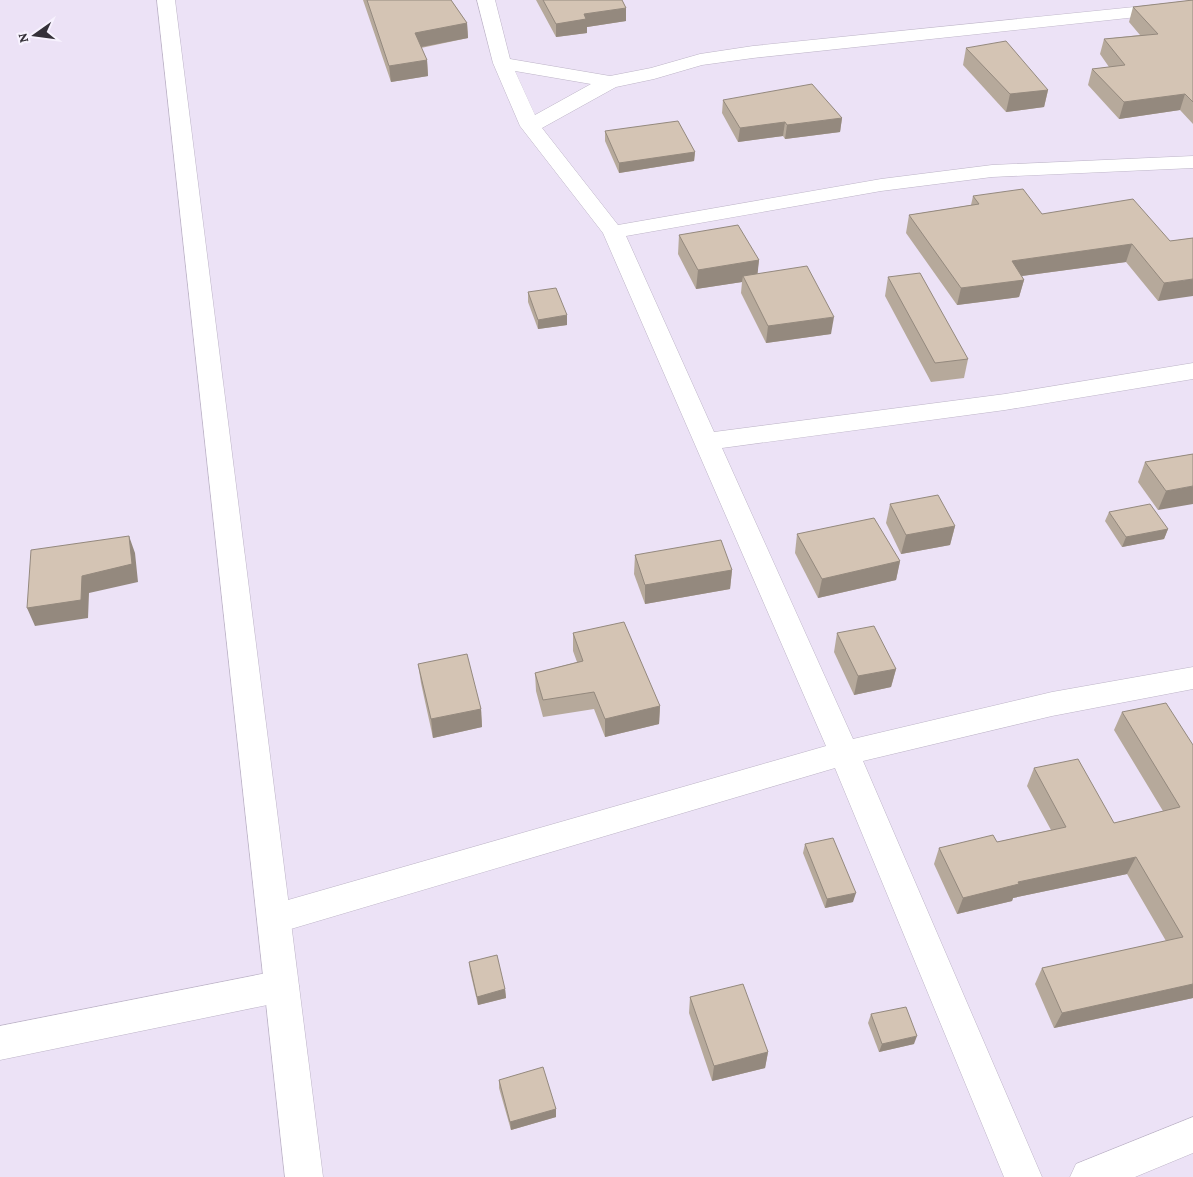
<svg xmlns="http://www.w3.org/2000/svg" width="1193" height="1177" viewBox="0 0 1193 1177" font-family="'Crimson Pro',serif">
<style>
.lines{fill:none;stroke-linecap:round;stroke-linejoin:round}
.minor-casing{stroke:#bdb4c7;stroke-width:1}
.tertiary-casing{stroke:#bdb4c7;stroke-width:1}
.minor{fill:#fff;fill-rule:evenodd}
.tertiary{fill:#fff;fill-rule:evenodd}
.wall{fill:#b6a99b}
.shaded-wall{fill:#94897e}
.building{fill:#d4c4b4;stroke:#94897e}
</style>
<rect width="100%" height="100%" fill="#ece2f6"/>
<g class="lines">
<defs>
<g id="minor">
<path d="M477 0H495L510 59 610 76 651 68 700 54 753 46 1193 1V11L753 58 702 65 654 79 616 87 542 128 618 225 881 179 992 165 1193 156V168L992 177 881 191 626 236 714 432 1005 394 1193 363V379L1005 410 722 448 853 739 1052 692 1193 667V689L1052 716 863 761 1042 1177H1004L835 768 274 934 262 929 258 919 262 909 274 904 826 746 603 233 520 126 493 63ZM515 71 591 84 535 115Z"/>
<path d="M282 970 294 975 299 986 294 997 282 1002 0 1060V1026Z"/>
<path d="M1193 1117V1153L1135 1177H1070L1076 1164Z"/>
</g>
<path id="tertiary" d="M157 0H175L323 1177H285Z"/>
</defs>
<use href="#minor" class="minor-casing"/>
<use href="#tertiary" class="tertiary-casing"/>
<use href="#minor" class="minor"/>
<use href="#tertiary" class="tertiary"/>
</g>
<g class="wall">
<path d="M363 0H451L467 23 468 38 421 48 427 60 428 76 391 82Z"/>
<path d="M536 0H622L626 8V21L587 27V33L556 37Z"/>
<path d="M1193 0V124L1180 110 1119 119 1088 85 1092 69 1109 67 1100 54 1104 39 1140 35 1129 22 1133 7Z"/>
<path d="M966 48 1048 90 1044 107 1006 112 963 65Z"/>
<path d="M723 100 842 118 840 132 785 139 783 136 738 142 722 113Z"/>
<path d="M605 131 695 152 694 161 619 173 605 141Z"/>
<path d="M973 196 1042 214 1170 241 1193 238 1158 301 1126 262 1022 276 1024 280 1019 297 957 305 906 233 909 215 971 205Z"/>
<path d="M679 235 759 260 757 274 831 334 766 343 741 293 742 282 696 289 678 254Z"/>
<path d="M888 277 968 359 964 378 931 382 885 296Z"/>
<path d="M528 292 567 325 538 329 528 302Z"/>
<path d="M1193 454 1158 510 1138 482 1145 462Z"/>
<path d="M890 504 955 526 950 545 901 554 886 523Z"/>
<path d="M1109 512 1168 529 1164 539 1122 547 1105 521Z"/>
<path d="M797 534 900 561 896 580 818 598 795 553Z"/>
<path d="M635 555 732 570 730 589 645 604 634 574Z"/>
<path d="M573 633 660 706 659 724 605 737 594 709 543 717 536 691 535 673 577 662 573 651Z"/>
<path d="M837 633 896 669 891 687 854 695 834 652Z"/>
<path d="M418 664 481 709 482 727 433 738 421 683Z"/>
<path d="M1122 712 1193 745V998L1054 1028 1035 984 1042 968 1166 941 1127 874 1013 898 1012 901 957 914 934 864 939 848 997 842 1051 830 1027 786 1034 768 1114 823 1163 811 1114 730Z"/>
<path d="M805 844 853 902 825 908 803 853Z"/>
<path d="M469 962 505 989 506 998 478 1005 470 971Z"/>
<path d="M690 997 768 1052 765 1068 712 1081 689 1013Z"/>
<path d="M871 1014 914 1044 879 1052 868 1023Z"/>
<path d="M499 1080 556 1109V1117L511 1130 499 1088Z"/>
</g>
<g class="shaded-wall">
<path d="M626 8V21L587 27V33L556 37V24L584 14Z"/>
<path d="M467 23 468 38 416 48 415 33Z"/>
<path d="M427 60 428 76 391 82 389 66Z"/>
<path d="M1048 90 1044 107 1006 112 1010 94Z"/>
<path d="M1185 94 1180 110 1119 119 1124 102Z"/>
<path d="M842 118 840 132 785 139 787 125Z"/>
<path d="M785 122 783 136 738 142 740 128Z"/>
<path d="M695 152 694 161 619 173V163Z"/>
<path d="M1132 244 1126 262 1007 278 1012 261Z"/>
<path d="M759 260 757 279 743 276 742 282 696 289 698 270Z"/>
<path d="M1193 279V296L1158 301 1164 283Z"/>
<path d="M1024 280 1019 297 957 305 961 288Z"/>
<path d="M567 315V325L538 329V320Z"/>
<path d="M834 317 831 334 766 343 768 326Z"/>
<path d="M1193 486V504L1158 510 1166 491Z"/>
<path d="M955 526 950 545 901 554 906 535Z"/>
<path d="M1168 529 1164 539 1122 547 1126 537Z"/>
<path d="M129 536 135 553 138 582 89 593 88 618 35 626 27 608Z"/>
<path d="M900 561 896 580 818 598 822 579Z"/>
<path d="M732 570 730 589 645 604V585Z"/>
<path d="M896 669 891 687 854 695 858 676Z"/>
<path d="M660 706 659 724 605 737V719Z"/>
<path d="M481 709 482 727 433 738 431 719Z"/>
<path d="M1136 857 1127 874 1013 898 1012 901 957 914 963 898 1018 882Z"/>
<path d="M856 893 853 902 825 908 827 899Z"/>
<path d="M1193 984V998L1054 1028 1062 1013Z"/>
<path d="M505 989 506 998 478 1005 477 997Z"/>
<path d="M917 1036 914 1044 879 1052 882 1044Z"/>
<path d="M768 1052 765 1068 712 1081 714 1066Z"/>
<path d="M556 1109V1117L511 1130 510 1122Z"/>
</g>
<g class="building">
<path d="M367 0H451L467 23 415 33 427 60 389 66Z"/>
<path d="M543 0H622L626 8 584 14 586 19 556 24Z"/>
<path d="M1193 0V102L1185 94 1124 102 1092 69 1125 65 1104 39 1158 34 1133 7Z"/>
<path d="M1006 41 1048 90 1010 94 966 48Z"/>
<path d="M812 84 842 118 787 125 785 122 740 128 723 100Z"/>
<path d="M678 121 695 152 619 163 605 131Z"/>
<path d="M1023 189 1042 214 1133 199 1170 241 1193 238V279L1164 283 1132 244 1012 261 1024 280 961 288 909 215 979 204 973 196Z"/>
<path d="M738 225 759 260 698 270 679 235Z"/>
<path d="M807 266 834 317 768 326 743 276Z"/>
<path d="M920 273 968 359 935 363 888 277Z"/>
<path d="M556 288 567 315 538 320 528 292Z"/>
<path d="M1193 454V486L1166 491 1145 462Z"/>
<path d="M938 495 955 526 906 535 890 504Z"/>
<path d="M1150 504 1168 529 1126 537 1109 512Z"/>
<path d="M874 518 900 561 822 579 797 534Z"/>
<path d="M129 536 132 564 82 576 81 600 27 608 31 550Z"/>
<path d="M721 540 732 570 645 585 635 555Z"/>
<path d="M624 622 660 706 605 719 594 692 543 700 535 673 583 661 573 633Z"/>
<path d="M874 626 896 669 858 676 837 633Z"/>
<path d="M467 654 481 709 431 719 418 664Z"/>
<path d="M1166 703 1193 745V984L1062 1013 1042 968 1183 937 1136 857 1018 882 1019 884 963 898 939 848 993 835 997 842 1066 827 1034 768 1078 759 1114 823 1180 807 1122 712Z"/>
<path d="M833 838 856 893 827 899 805 844Z"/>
<path d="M497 955 505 989 477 997 469 962Z"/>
<path d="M743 984 768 1052 714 1066 690 997Z"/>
<path d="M906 1007 917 1036 882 1044 871 1014Z"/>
<path d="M543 1067 556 1109 510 1122 499 1080Z"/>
</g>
<g transform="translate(35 35) rotate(256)" stroke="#f7f2fe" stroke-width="4" paint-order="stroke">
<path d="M0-4L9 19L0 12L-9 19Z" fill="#353139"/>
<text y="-8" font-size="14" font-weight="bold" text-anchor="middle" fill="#353139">N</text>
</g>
</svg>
